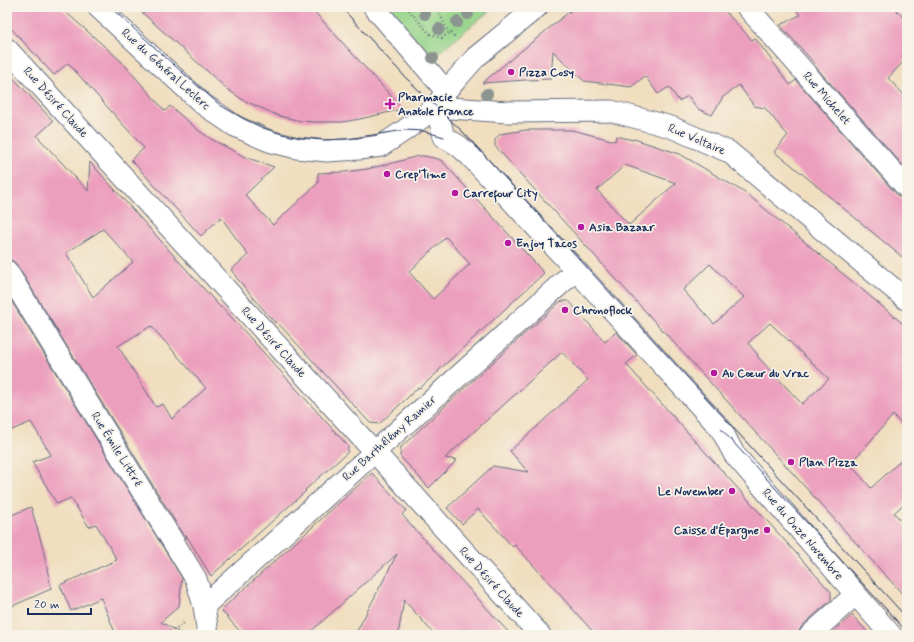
<svg xmlns="http://www.w3.org/2000/svg" width="914" height="642" viewBox="0 0 914 642" font-family="Mynerve,sans-serif">
<style>
.green{fill:#96d489;stroke:#588274}
.building{fill:#ec9fbd;fill-rule:evenodd}
.lines{fill:none;stroke-linecap:round;stroke-linejoin:round}
.minor-casing{stroke:#666c80;stroke-width:23}
.path{stroke:#666c80;stroke-width:2.5;stroke-dasharray:1 3;stroke-linecap:butt}
.minor{stroke:#fff;stroke-width:21}
.tram{stroke:#1b2f5e;stroke-width:1}
.tree{fill:#8c9490}
.poi-dot{fill:#b5179e;stroke:#f7f3e8;stroke-width:1.5}
.labels{text-anchor:middle;stroke-width:3.5;stroke-linejoin:round;paint-order:stroke}
.street-label{font-size:12px;fill:#1b2f5e;stroke:#f7f3e8}
.poi-label{font-size:12px;font-weight:bold;fill:#1b2f5e;stroke:#f7f3e8;text-anchor:start}
</style>
<rect width="100%" height="100%" fill="#f7f3e8"/>
<filter id="ink" filterUnits="userSpaceOnUse"><feTurbulence type="fractalNoise" baseFrequency=".025" numOctaves="2"/><feDisplacementMap in="SourceGraphic" scale="8" xChannelSelector="R" yChannelSelector="G"/><feConvolveMatrix kernelMatrix="1 2 1 2 8 2 1 2 1" color-interpolation-filters="sRGB"/></filter>
<filter id="wash" filterUnits="userSpaceOnUse"><feTurbulence type="fractalNoise" baseFrequency=".012" numOctaves="4" result="noise"/><feDisplacementMap in="SourceGraphic" scale="16" xChannelSelector="R" yChannelSelector="G"/><feGaussianBlur stdDeviation="0.9" result="paint"/><feColorMatrix in="noise" values="0 0 0 0 0 0 0 0 0 0 0 0 0 0 0 0 0 1.4 0 .05"/><feComposite in="paint" operator="in"/></filter>
<g filter="url(#wash)">
<rect width="100%" height="100%" fill="#f0debf"/>
<path class="green" d="M387 7H494L440 51 433 53 425 49Z"/>
<g id="blocks">
<g class="building">
<path d="M7 7H60L121 61 165 111 170 106 198 130 211 139 245 157 274 167 245 195 273 225 318 183V173L345 172 367 169 393 163 418 156H424L438 159 442 161 544 273 438 371H439L420 388 419 387 379 424 370 423 276 321 275 323 235 276H236L231 270 248 255 221 217 201 236 131 160 144 148 68 63 54 75 7 24ZM446 237 470 264 433 299 409 272Z"/>
<path d="M136 7H310L403 109 360 119 342 122H314L301 121 279 116 243 100 227 89Z"/>
<path d="M575 7H721L752 40 755 38 790 85 796 80 898 196 903 199 907 200V261L788 162 774 152 788 135 783 130 765 108 754 106 739 85 723 97 712 115 698 109 688 96 679 101 669 87 658 94 645 76 631 87 584 81 553 51 551 79 526 80 482 83Z"/>
<path d="M794 7H893L907 21V58L888 78 907 98V170L814 65 815 64 780 25 800 15Z"/>
<path d="M7 71 53 121 37 136 88 191 90 162 221 308 222 307 244 331 348 446V452L305 490 306 491 211 576 186 535V539L17 265 13 261 7 259ZM103 229 133 262 93 297 66 253ZM151 326 206 388 172 419 163 404 156 407 118 346Z"/>
<path d="M526 130H572L615 141 616 136 633 140 634 139 680 154 747 194 907 327V430L893 415 859 454 849 463 871 488 907 455V501L894 513 907 527V599L495 146V140L500 134ZM625 165 676 183 629 225 597 190ZM710 264 744 297 714 324 683 290ZM770 323 829 379 802 404 757 356 758 355 748 343Z"/>
<path d="M7 294 182 578 179 606 161 622 183 635H116L101 598 71 611 60 585 117 560 96 524 89 527 71 498 57 504 32 462 51 455 31 422 7 432Z"/>
<path d="M563 301H569L605 342 616 332 637 355 626 364 831 592V600L802 626 799 631 798 635H596L515 545 513 547 478 509 462 524 447 508 493 466 528 472 510 451 588 380 562 352 445 458 457 460 429 488 400 456 401 447 459 393 560 302Z"/>
<path d="M372 473 406 510 402 515 511 635H435L404 600 398 635H355L397 554 307 635H243L221 610Z"/>
<path d="M31 507 43 548 51 589 10 607 8 562 7 558V517Z"/>
<path d="M852 615 870 635H828L830 633V635Z"/>
</g>
</g>
</g>
<g filter="url(#ink)">
<use href="#blocks" fill-opacity="0" stroke="#666c80" stroke-width="1"/>
<g class="lines">
<defs>
<g id="minor">
<path d="M98 7 203 104 235 126 269 141 297 148 327 151 359 149 381 146 405 130 436 107 446 91 476 57 537 7"/>
<path d="M374 7 446 91"/>
<path d="M747 7 907 188"/>
<path d="M7 49 391 470 540 635"/>
<path d="M436 107 444 137 459 146 470 156 576 270 721 429 734 454 891 635"/>
<path d="M436 107 507 112 611 111 671 127 729 152 907 300"/>
<path d="M7 271 196 579 204 606 208 635"/>
<path d="M204 606 576 270"/>
<path d="M810 635 855 595"/>
</g>
</defs>
<use href="#minor" class="minor-casing"/>
<g class="path">
<path d="M406 7 430 34 442 38 450 32 456 38"/>
<path d="M437 7 446 28 450 32"/>
<path d="M162 635 178 628 185 622"/>
</g>
<use href="#minor" class="minor"/>
<g class="tram">
<path d="M110 7 184 74 220 105 244 119 263 128 282 134 301 138 323 140 347 139 405 130 423 131 444 137"/>
<path d="M341 7 406 78 465 134 907 618"/>
<path d="M721 429 907 632"/>
</g>
</g>
<g class="tree">
<circle cx="425" cy="14" r="6"/>
<circle cx="468" cy="14" r="6"/>
<circle cx="457" cy="22" r="6"/>
<circle cx="439" cy="29" r="6"/>
<circle cx="433" cy="58" r="6"/>
<circle cx="487" cy="94" r="6"/>
</g>
</g>
<g class="poi-dot">
<circle cx="511" cy="72" r="4"/>
<path d="M388 98h4v4h4v4h-4v4h-4v-4h-4v-4h4z"/>
<circle cx="387" cy="174" r="4"/>
<circle cx="455" cy="193" r="4"/>
<circle cx="581" cy="227" r="4"/>
<circle cx="508" cy="243" r="4"/>
<circle cx="565" cy="310" r="4"/>
<circle cx="714" cy="373" r="4"/>
<circle cx="791" cy="462" r="4"/>
<circle cx="732" cy="491" r="4"/>
<circle cx="767" cy="530" r="4"/>
</g>
<g class="labels">
<g class="street-label">
<text transform="translate(166 69) rotate(42)" y="4">Rue du Général Leclerc</text>
<text transform="translate(827 98) rotate(49)" y="4">Rue Michelet</text>
<text transform="translate(56 102) rotate(48)" y="4">Rue Désiré Claude</text>
<text transform="translate(697 139) rotate(23)" y="4">Rue Voltaire</text>
<text transform="translate(274 342) rotate(48)" y="4">Rue Désiré Claude</text>
<text transform="translate(389 438) rotate(-42)" y="4">Rue Barthélémy Ramier</text>
<text transform="translate(117 449) rotate(58)" y="4">Rue Émile Littré</text>
<text transform="translate(803 534) rotate(49)" y="4">Rue du Onze Novembre</text>
<text transform="translate(492 582) rotate(48)" y="4">Rue Désiré Claude</text>
</g>
<g class="poi-label">
<text x="519" y="76">Pizza Cosy</text>
<text x="398" y="101">Pharmacie<tspan x="398" dy="14">Anatole France</tspan></text>
<text x="395" y="178">Crep'Time</text>
<text x="463" y="197">Carrefour City</text>
<text x="589" y="231">Asia Bazaar</text>
<text x="516" y="247">Enjoy Tacos</text>
<text x="573" y="314">Chronoflock</text>
<text x="722" y="377">Au Cœur du Vrac</text>
<text x="799" y="466">Plan Pizza</text>
<text x="724" y="495" text-anchor="end">Le November</text>
<text x="759" y="534" text-anchor="end">Caisse d'Épargne</text>
</g>
</g>
<rect width="914" height="642" fill="none" stroke="#f7f3e8" stroke-width="24"/>
<path d="M28 608v6h63v-6" fill="none" stroke="#1b2f5e" stroke-width="2"/>
<text x="34" y="608" font-size="12" fill="#1b2f5e" stroke="#f7f3e8" stroke-width="3" paint-order="stroke">20 m</text>
</svg>
